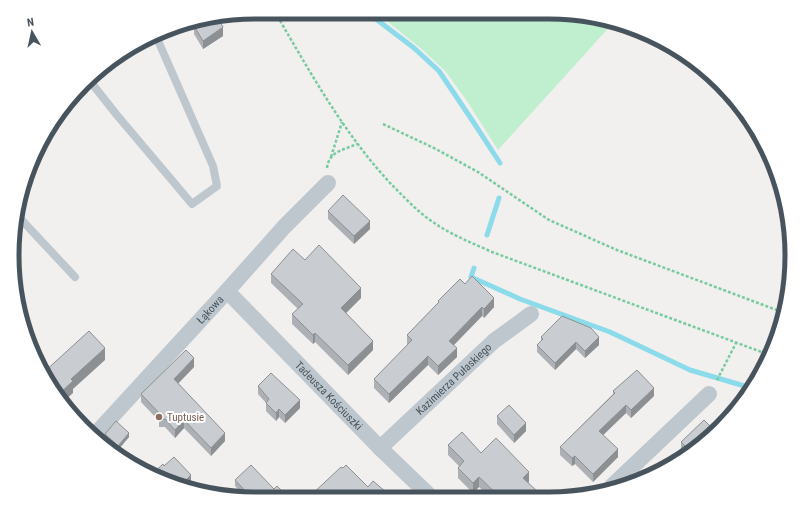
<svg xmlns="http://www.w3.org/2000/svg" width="804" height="511" viewBox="0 0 804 511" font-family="'Roboto Condensed',sans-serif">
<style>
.green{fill:#bfefcf}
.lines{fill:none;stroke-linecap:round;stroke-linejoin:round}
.stream{stroke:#8cdbeb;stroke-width:5}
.path{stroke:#77cc9f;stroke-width:2.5;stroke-dasharray:3 2;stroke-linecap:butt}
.lane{stroke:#bec7ce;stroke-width:8}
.street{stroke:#bec7ce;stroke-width:16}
.wall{fill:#adb0b5}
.shaded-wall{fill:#8d9093}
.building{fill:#c9cdd2;stroke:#8d9093}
.education-dot{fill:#8d6e63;stroke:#fff;stroke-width:1.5}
.labels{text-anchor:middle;stroke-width:4;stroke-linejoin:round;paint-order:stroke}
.street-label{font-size:11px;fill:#48545d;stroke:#fff}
.education-label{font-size:11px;fill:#785e54;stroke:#fff;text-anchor:start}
.rim{fill:none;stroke:#48545d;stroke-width:5}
</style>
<rect width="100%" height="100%" fill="#f2efef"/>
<path class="green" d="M377 13 581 14 613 23 498 150 467 101 446 72 424 51Z"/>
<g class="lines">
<g class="stream">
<path d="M368 13 414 48 439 71 472 120 500 163"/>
<path d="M487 235 499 198"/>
<path d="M474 268 471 277 520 299 610 332 690 370 748 387"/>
</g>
<g class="path">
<path d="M275 12C310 72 344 134 392 185 404 197 416 210 430 220 449 234 470 242 492 252L767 354"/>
<path d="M383 124 434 148 478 172 549 220 617 250 782 312"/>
<path d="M331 157 342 122"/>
<path d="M327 168C329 151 344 150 357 144"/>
<path d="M717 380 736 343"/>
</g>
<g class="lane">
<path d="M90 81 116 114 192 204 217 186 213 166 156 36"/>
<path d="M17 215 75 277"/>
</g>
<g class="street">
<path id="s1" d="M227 291 380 448 432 498"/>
<path id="s2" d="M93 437 227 291 284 227 328 183"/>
<path id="s3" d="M380 448 494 341 531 314"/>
<path d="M612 486 709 394"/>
</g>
</g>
<g class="wall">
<path d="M194 26 223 36 203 49 194 34Z"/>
<path d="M328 211 370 229 354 244 328 219Z"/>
<path d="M305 260 361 298 346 313 373 350 348 375 315 342 313 344 292 324V314L298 309 271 283V274Z"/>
<path d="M465 284 494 307 484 318 482 316 454 345 457 357 438 375 428 365 389 403 374 388V379L408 345 407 344V335L438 303V301Z"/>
<path d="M541 337 599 345 585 358 576 349 555 370 537 352V345L541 341Z"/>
<path d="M194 367 178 383 225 441 211 456 184 428 175 438 165 427H159V421L141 402V394Z"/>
<path d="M258 386 300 408 285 423 279 417 276 421 266 411V403L258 394Z"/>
<path d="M613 391 654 396 631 418 626 413 603 435 618 457 593 482 575 464 572 466 560 455V447L613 394Z"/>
<path d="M497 416 526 431 514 443 497 424Z"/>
<path d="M714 430 684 452 681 450V442Z"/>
<path d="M105 434 129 437 118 450 105 438Z"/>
<path d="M448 445 481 453 529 482 528 483 539 498H491L479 487 473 493 458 478V468L459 466 448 455Z"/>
<path d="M235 480 274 489 288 497H245L235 486Z"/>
</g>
<g class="shaded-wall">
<path d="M223 27V36L203 49V41Z"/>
<path d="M370 221V229L354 244V236Z"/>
<path d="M361 288V298L341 318V308Z"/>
<path d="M494 298V307L484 318V309Z"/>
<path d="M482 307V316L449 350V341Z"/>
<path d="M315 333V342L313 344V335Z"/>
<path d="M599 337V345L585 358V351Z"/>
<path d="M373 341V350L348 375V365Z"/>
<path d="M576 342V349L555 370V363Z"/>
<path d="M105 348V360L73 389V393L64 401 59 394 71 379Z"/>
<path d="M457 348V357L438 375V366Z"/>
<path d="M428 356V365L389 403V394Z"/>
<path d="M194 358V367L174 388V379Z"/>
<path d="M654 388V396L631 418V410Z"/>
<path d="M300 400V408L285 423V415Z"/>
<path d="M626 405V413L599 439V431Z"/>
<path d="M279 409V417L276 421V413Z"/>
<path d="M184 420V428L175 438V430Z"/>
<path d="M526 423V431L514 443V435Z"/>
<path d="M129 433V437L118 450V446Z"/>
<path d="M225 433V441L211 456V448Z"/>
<path d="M618 449V457L593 482V474Z"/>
<path d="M575 456V464L572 466V458Z"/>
<path d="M529 472V482L523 488V478Z"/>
<path d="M191 475V485L188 487 184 482Z"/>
<path d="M479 477V487L473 493V483Z"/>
<path d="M386 492V498H381Z"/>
</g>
<g class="building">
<path d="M218 18 223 27 203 41 194 26 203 21Z"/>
<path d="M343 195 370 221 354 236 328 211Z"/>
<path d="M319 245 361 288 341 308 373 341 348 365 315 333 313 335 292 314 303 304 271 274 293 249 305 260Z"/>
<path d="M472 276 494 298 484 309 482 307 449 341 457 348 438 366 428 356 389 394 374 379 412 340 407 335 439 302 438 301 460 279 465 284Z"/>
<path d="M562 316 591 328 599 337 585 351 576 342 555 363 537 345 543 339 541 337Z"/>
<path d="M89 331 105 348 71 379 73 381 59 394 45 377 43 373Z"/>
<path d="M186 350 194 358 174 379 225 433 211 448 184 420 175 430 165 419H159L160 414 141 394Z"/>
<path d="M637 370 654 388 631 410 626 405 599 431 618 449 593 474 575 456 572 458 560 447 615 393 613 391Z"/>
<path d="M271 373 300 400 285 415 279 409 276 413 266 403 269 399 258 386Z"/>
<path d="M509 405 526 423 514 435 497 416Z"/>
<path d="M704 420 714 430 688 449 681 442Z"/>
<path d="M116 421 129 433 118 446 105 434Z"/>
<path d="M462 432 481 453 496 438 529 472 523 478 538 492 536 494 539 498H501L479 477 473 483 458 468 464 461 448 445Z"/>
<path d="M174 457 191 475 184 482 189 488 162 480 152 474 163 464 164 466Z"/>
<path d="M251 465 274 489 277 486 288 497H258L255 494 253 497H251L235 480Z"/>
<path d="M346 465 368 487 373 481 386 492 381 498 339 497 336 494 332 497H309L341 467 343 468Z"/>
</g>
<circle class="education-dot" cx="159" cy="417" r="4"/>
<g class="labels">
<g class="street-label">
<text dy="4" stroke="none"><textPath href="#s2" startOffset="173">Łąkowa</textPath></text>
<text dy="4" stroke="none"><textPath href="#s3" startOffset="101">Kazimierza Pułaskiego</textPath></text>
<text dy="4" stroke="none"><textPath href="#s1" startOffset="146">Tadeusza Kościuszki</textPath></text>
</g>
<g class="education-label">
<text x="167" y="421">Tuptusie</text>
</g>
</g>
<path d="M0 0H804V511H0ZM255 19H549A236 236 0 0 1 785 255V256A236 236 0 0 1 549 492H255A236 236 0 0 1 19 256V255A236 236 0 0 1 255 19Z" fill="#fff" fill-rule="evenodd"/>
<path class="rim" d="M255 19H549A236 236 0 0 1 785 255V256A236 236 0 0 1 549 492H255A236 236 0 0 1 19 256V255A236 236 0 0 1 255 19Z"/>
<g transform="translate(32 32) rotate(351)" stroke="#ffffff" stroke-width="3" paint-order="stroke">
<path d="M0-3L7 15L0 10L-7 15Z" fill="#48545d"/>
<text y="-6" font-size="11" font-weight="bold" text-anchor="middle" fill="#48545d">N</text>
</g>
</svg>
